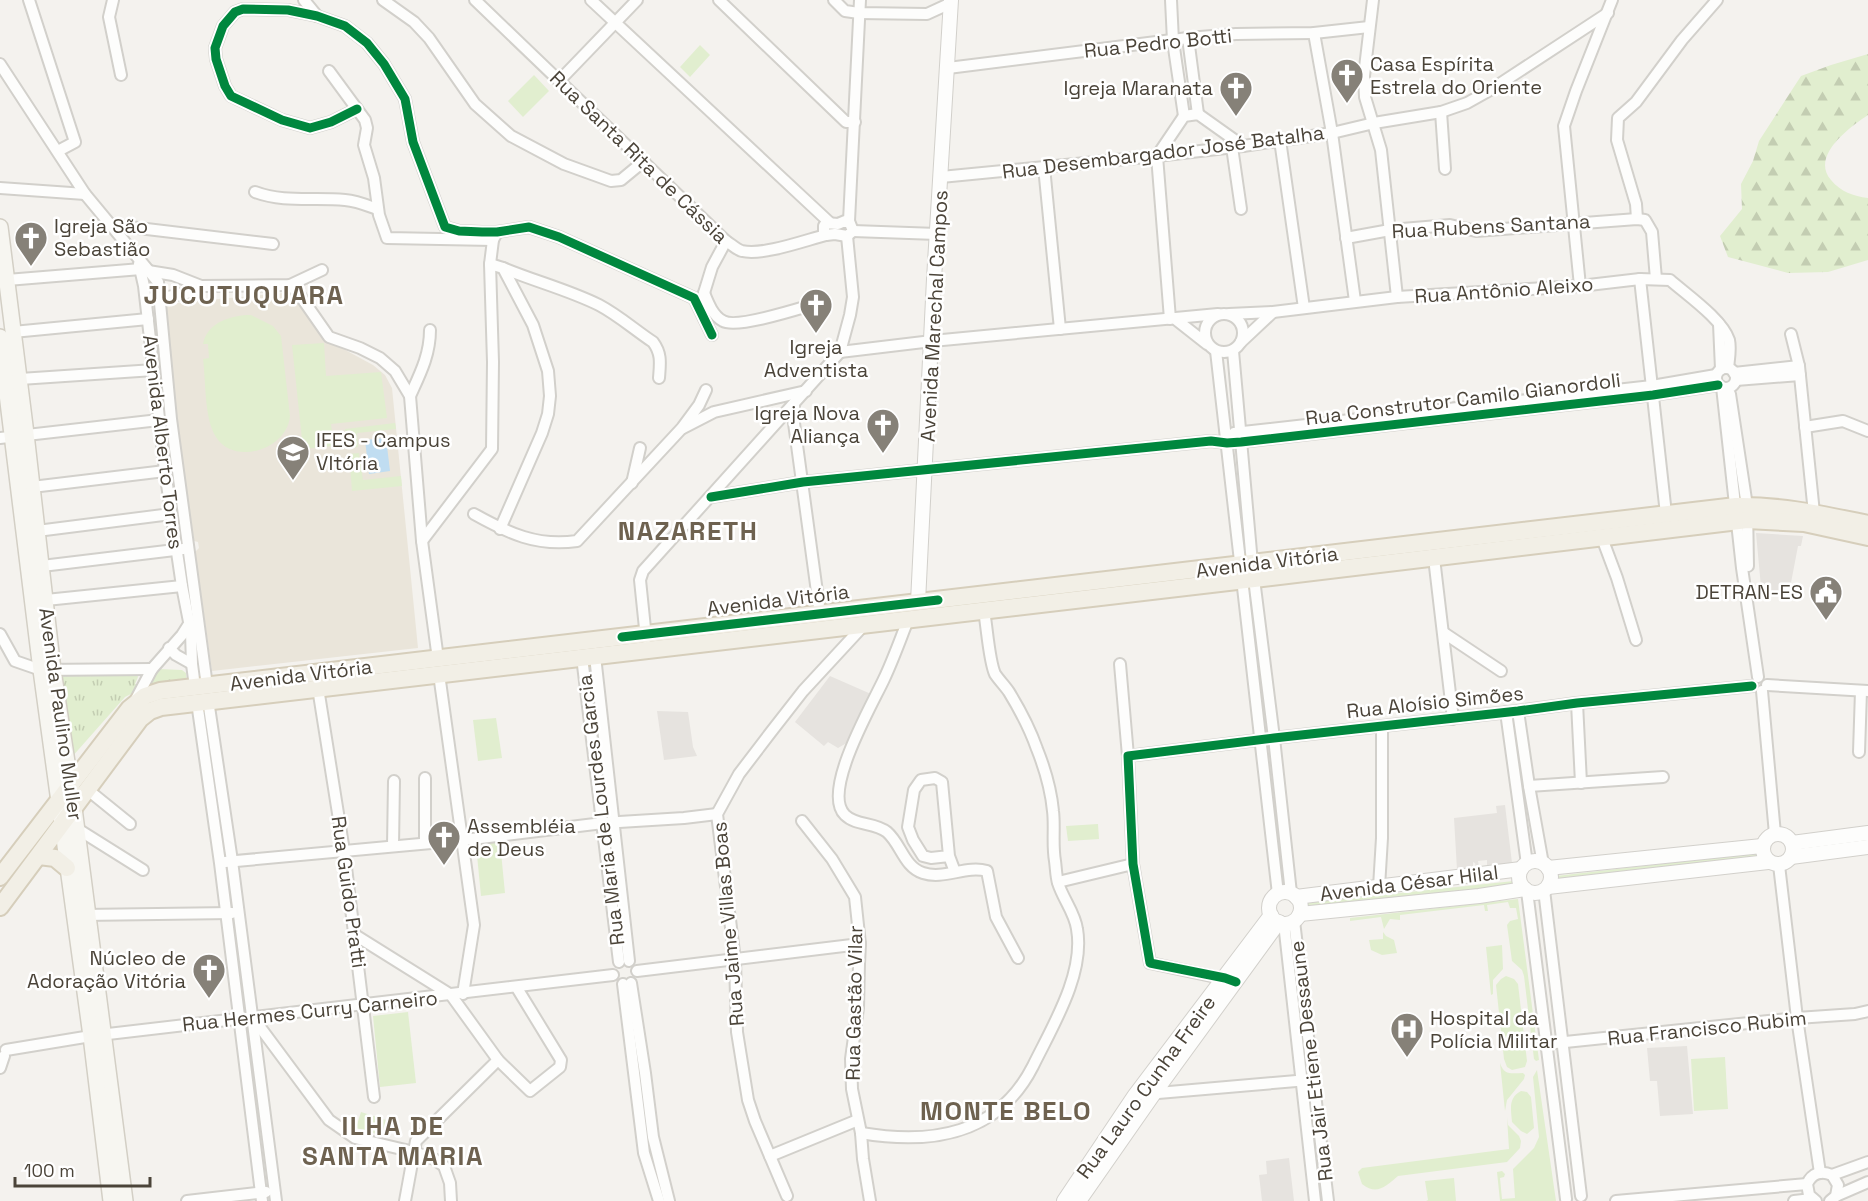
<svg xmlns="http://www.w3.org/2000/svg" width="1868" height="1201" viewBox="0 0 1868 1201" font-family="'Space Grotesk',sans-serif">
<style>
.education{fill:#eae5da}
.green{fill:#e1eecf}
.forest{fill:url(#forest-firs)}
.park{fill:url(#park-tufts)}
.parking{fill:#e6e3df}
.water{fill:#c0ddf1}
.lines{fill:none;stroke-linecap:round;stroke-linejoin:round}
.minor-casing{stroke:#d2d0cb;stroke-width:14}
.tertiary-casing{stroke:#d2d0cb;stroke-width:16}
.secondary-casing{stroke:#d3cfc5;stroke-width:18}
.primary-casing{stroke:#d6cebb;stroke-width:20}
.minor{stroke:#fdfdfc;stroke-width:10}
.tertiary{stroke:#fdfdfc;stroke-width:14}
.secondary{stroke:#f7f6f1;stroke-width:15}
.primary{stroke:#f2efe6;stroke-width:16}
.cycleway-casing{stroke:#fff;stroke-width:13}
.cycleway{stroke:#00873e;stroke-width:9}
.labels{text-anchor:middle;stroke-width:5;stroke-linejoin:round;paint-order:stroke}
.street-label{font-size:20px;fill:#4b4439;stroke:#fff}
.poi-label{font-size:20px;fill:#4b4439;stroke:#fff;text-anchor:start}
.district-label{font-size:26px;font-weight:bold;letter-spacing:1.5px;fill:#6e6250;stroke:#fff}
</style>
<defs>
<pattern id="forest-firs" width="22" height="20" patternUnits="userSpaceOnUse" patternTransform="scale(1.5)"><rect width="22" height="20" fill="#e1eecf"/><path d="M5 1l3.5 6h-7zM16 11l3.5 6h-7z" fill="#c3cdb2"/></pattern>
<pattern id="park-tufts" width="24" height="20" patternUnits="userSpaceOnUse" patternTransform="scale(1.5)"><rect width="24" height="20" fill="#e1eecf"/><path d="M3 7l-1-3M5 7V3M7 7l1-3M15 17l-1-3M17 17v-4M19 17l1-3" fill="none" stroke="#c3cdb2"/></pattern>
</defs>
<rect width="100%" height="100%" fill="#f4f2ee"/>
<path class="education" d="M283 293H290L299 301 323 338 373 365 385 375 392 388 418 648 212 671 195 552 199 548 198 542 194 541 161 307 166 304Z"/>
<g class="green">
<path d="M700 45 710 55 690 77 680 67Z"/>
<path d="M534 75 549 91 523 117 508 101Z"/>
<path d="M251 315 273 326 281 336 290 416C287 450 234 466 216 437 204 418 206 381 203 359L209 358 208 344H203C207 322 232 315 251 315Z"/>
<path d="M324 343 326 376 381 372 387 418 331 424 334 446 303 449 292 345Z"/>
<path d="M395 423 396 429 357 433 358 447 348 448 345 429Z"/>
<path d="M359 453 363 480 401 476 402 486 352 491 349 454Z"/>
<path d="M496 718 502 758 478 761 473 720Z"/>
<path d="M1098 824 1099 839 1068 841 1066 826Z"/>
<path d="M500 842 505 893 481 896 476 845Z"/>
<path d="M1756 853 1757 860 1557 883 1556 876Z"/>
<path d="M1514 881 1515 888 1306 910 1305 903Z"/>
<path d="M1518 899 1539 1060 1536 1061 1534 1059 1524 976 1522 970 1512 961 1507 925 1510 921 1518 919 1516 908H1510L1508 902 1487 905 1488 911H1485L1484 905 1400 915V920L1390 919 1384 929 1381 917 1350 921V918Z"/>
<path d="M1383 932 1386 936 1394 940 1397 953 1382 955 1371 950 1369 940 1383 939Z"/>
<path d="M1502 945 1503 969 1493 980V994L1491 995 1486 947Z"/>
<path d="M1506 976 1514 979 1518 984 1527 1061 1525 1067 1512 1070 1507 1067 1504 1059 1496 985 1501 979Z"/>
<path d="M408 1012 416 1083 380 1087 373 1016Z"/>
<path d="M1725 1057 1728 1109 1694 1111 1691 1059Z"/>
<path d="M1500 1063C1504 1076 1512 1073 1523 1073L1525 1075 1524 1079 1507 1100 1505 1111Z"/>
<path d="M1537 1070 1556 1201H1500L1497 1172 1502 1171 1505 1174 1504 1177 1500 1178 1502 1199 1515 1198 1513 1169 1534 1148 1539 1137 1533 1077Z"/>
<path d="M1521 1091 1527 1092 1531 1097 1534 1128 1527 1134 1521 1131 1512 1122C1511 1109 1508 1098 1521 1091Z"/>
<path d="M361 1112 389 1121 384 1136 356 1128Z"/>
<path d="M1507 1117 1508 1125 1519 1136 1521 1141 1520 1148 1507 1162 1398 1176C1386 1186 1377 1196 1362 1184L1358 1172 1362 1168 1509 1149Z"/>
<path d="M1454 1178 1456 1201H1426L1428 1200 1425 1181Z"/>
</g>
<path class="forest" d="M1868 54V115C1850 127 1810 156 1831 180 1841 192 1853 196 1868 198V260L1828 272 1788 273 1728 257 1720 236 1742 209 1741 184 1753 161 1759 141 1801 76 1831 65Z"/>
<path class="park" d="M159 669 182 670 186 673 187 684 133 693 125 697 71 758 59 675 61 672 137 674 138 677 135 684H142L153 671Z"/>
<g class="parking">
<path d="M1756 533 1803 536 1801 546H1798L1790 588 1762 598Z"/>
<path d="M830 676 871 694 850 741 838 748 828 742 824 746 795 722Z"/>
<path d="M657 711 688 712 693 747 697 756 664 760Z"/>
<path d="M1505 805 1512 863 1487 867V860L1478 861 1479 867 1476 868 1475 863 1473 862V868L1457 870 1454 818 1497 813 1496 806Z"/>
<path d="M1687 1046 1693 1114 1660 1116 1657 1081H1650L1647 1048Z"/>
<path d="M1289 1158 1294 1201H1262L1259 1175 1267 1174 1266 1161Z"/>
</g>
<path class="water" d="M386 438 390 471 369 474 365 440Z"/>
<g class="lines">
<defs>
<g id="minor">
<path d="M29 0 75 142 58 151"/>
<path d="M113 0 109 17 121 75"/>
<path d="M304 0 317 16"/>
<path d="M383 0 414 22 429 38 475 104 511 136 564 164 611 181 621 180 644 161"/>
<path d="M475 0 726 241C731 244 737 250 742 251 763 256 806 240 826 235"/>
<path d="M591 0 829 222"/>
<path d="M719 0 846 122H855"/>
<path d="M834 0 845 11 859 13 927 14 951 3"/>
<path d="M1171 0 1173 41 1184 116"/>
<path d="M1373 0 1364 76 1365 97 1381 150 1397 297"/>
<path d="M1314 33 1332 133 1355 301"/>
<path d="M1188 38 1198 114"/>
<path d="M0 64 85 194 158 282 171 419 207 686"/>
<path d="M948 68 1188 38 1236 34 1314 33 1369 27"/>
<path d="M329 71 365 120 367 128 364 145 374 178 379 215 387 238 493 240"/>
<path d="M559 81 637 0"/>
<path d="M357 109 331 122 310 128 282 120 231 96 225 86 216 59 215 48 223 26 235 12 243 9 288 10 317 16 345 26 367 43 384 64 405 99 413 142 445 227 459 231 482 232H497L529 227 559 237 694 298 712 335"/>
<path d="M1441 112 1445 169"/>
<path d="M1280 140 1304 308"/>
<path d="M1232 147 1241 209"/>
<path d="M1044 167 1060 329"/>
<path d="M941 177 1157 156 1243 146 1332 133 1374 123 1441 112 1467 103 1492 89 1608 13"/>
<path d="M0 188 85 194"/>
<path d="M255 192C284 203 314 197 345 200 357 201 366 205 377 209"/>
<path d="M1637 219 1636 204 1617 140 1618 118 1636 102 1682 40 1717 0"/>
<path d="M845 221H849L853 231 847 236 835 234 826 235 824 233V226L826 223 838 224Z"/>
<path d="M849 221 860 0"/>
<path d="M113 225 273 244"/>
<path d="M853 231 937 234"/>
<path d="M1346 238 1390 230 1450 225 1476 231 1637 219 1645 220 1652 232 1656 279"/>
<path d="M139 264 144 286 165 471 182 586 191 632 192 664 195 687"/>
<path d="M490 264 503 268 533 325 548 371 550 396 548 414 542 433 500 529"/>
<path d="M503 268C534 281 569 290 599 305 618 315 635 330 653 342 662 354 660 364 659 378"/>
<path d="M148 271 173 275 201 286"/>
<path d="M1640 279 1666 514"/>
<path d="M7 280 141 269"/>
<path d="M290 285 299 294 329 337 360 348 380 358 395 371 410 396 422 541 438 659"/>
<path d="M1580 286 1564 126 1576 91 1612 0"/>
<path d="M704 293C708 303 713 316 723 321 736 329 798 309 815 304"/>
<path d="M704 293 712 267 726 241"/>
<path d="M154 297 159 299 191 292 201 286 290 285 322 270"/>
<circle cx="1224" cy="333" r="19"/>
<path d="M1229 314 1273 312 1397 297 1580 286 1640 279 1670 280C1687 295 1722 319 1729 340 1731 349 1729 359 1728 368"/>
<path d="M1174 318 1207 344"/>
<path d="M1170 319 1157 156 1184 116 1198 114 1243 146"/>
<path d="M1719 324 1721 369"/>
<path d="M13 332 148 319"/>
<path d="M1791 334 1799 366 1814 513"/>
<path d="M1241 342 1273 312"/>
<path d="M1216 351 1278 894"/>
<path d="M1233 351 1252 563 1274 738 1291 893"/>
<path d="M840 352 932 341 1218 314"/>
<circle cx="1726" cy="378" r="10"/>
<path d="M1734 373 1799 366"/>
<path d="M20 379 154 370"/>
<path d="M1736 380 1800 375"/>
<path d="M1722 387 1742 568 1758 677"/>
<path d="M1730 394 1747 506 1748 566"/>
<path d="M410 396C420 374 430 355 430 330"/>
<path d="M794 405V423L820 614"/>
<path d="M1805 427 1843 421 1868 431"/>
<path d="M683 428 714 412 806 391"/>
<path d="M1234 433 1652 386 1716 375"/>
<path d="M0 438 159 420"/>
<path d="M632 483 640 448"/>
<path d="M32 487 165 471"/>
<path d="M711 497 803 482 1211 441 1227 443 1241 442 1653 395 1718 385"/>
<path d="M474 514C508 533 537 547 577 541L682 428 699 405 706 390"/>
<path d="M37 531 171 514"/>
<path d="M1602 538 1617 578 1636 640"/>
<path d="M422 541 492 449 493 362 490 264 493 240 497 232"/>
<path d="M1434 558 1453 719"/>
<path d="M42 566 183 549"/>
<path d="M46 600 182 586"/>
<path d="M908 620C900 640 893 660 884 679 872 705 821 792 845 815 856 826 875 822 887 832 901 844 904 867 923 873 944 880 966 865 987 871L996 917 1018 958"/>
<path d="M1444 633 1501 671"/>
<path d="M0 634 15 661 41 670 152 669"/>
<path d="M646 638 640 580 643 571 840 352 850 315 853 297 847 236"/>
<path d="M169 648 176 655 192 664"/>
<path d="M595 656 629 961"/>
<path d="M582 657 619 962"/>
<path d="M1120 664 1128 756"/>
<path d="M439 674 474 925 463 994"/>
<path d="M1767 685 1868 691"/>
<path d="M318 688 344 851 374 1097"/>
<path d="M1762 691 1775 834"/>
<path d="M208 700 232 861 276 1201"/>
<path d="M135 701 152 669 182 635 189 624"/>
<path d="M197 702 220 863 262 1201"/>
<path d="M1577 703 1581 783"/>
<path d="M1518 711 1529 786 1543 864"/>
<path d="M1506 712 1527 864"/>
<path d="M1859 752 1861 691"/>
<path d="M1529 786 1663 777"/>
<path d="M88 790 130 824"/>
<path d="M802 821 832 859 855 897 860 944 859 964 858 1008 851 1059 852 1089 861 1133 863 1159 870 1201"/>
<path d="M76 828 143 870"/>
<path d="M425 843V778"/>
<path d="M393 846 394 781"/>
<path d="M949 856 931 858 923 856 913 840 908 827 914 790 921 780 935 778 942 782 949 856 955 872"/>
<path d="M225 862 464 840 603 823 684 818 717 814"/>
<path d="M1779 865 1797 1018 1820 1173"/>
<path d="M1058 882 1133 864"/>
<path d="M1379 887 1382 838V726"/>
<path d="M1544 890 1581 1196"/>
<path d="M1527 891 1566 1199"/>
<path d="M83 915 232 913"/>
<path d="M1294 921 1328 1201"/>
<path d="M1284 923 1315 1201"/>
<path d="M355 935 451 995 498 1060 530 1091 560 1067 561 1060 517 988"/>
<path d="M637 971 860 944"/>
<path d="M1230 980 1150 963 1133 864 1128 756 1274 738 1518 711 1577 703 1752 686"/>
<path d="M631 983 645 1073 653 1137 669 1201"/>
<path d="M623 984 644 1153 659 1201"/>
<path d="M254 1019 329 1120 355 1138 414 1152 434 1159 444 1166 450 1183 451 1201"/>
<path d="M1546 1044 1797 1018 1855 1014 1868 1011"/>
<path d="M6 1050 91 1036 613 975"/>
<path d="M0 1068 4 1056"/>
<path d="M1135 1095 1308 1080"/>
<path d="M861 1133C932 1145 998 1135 1033 1066 1052 1027 1085 974 1077 929 1075 913 1063 899 1058 883 1056 876 1056 868 1055 861 1052 844 1055 827 1053 811 1051 790 1045 769 1037 749 1030 729 1020 710 1009 692 1005 686 999 680 995 674 989 661 987 627 984 611"/>
<path d="M770 1156 858 1120"/>
<path d="M1832 1175 1868 1162"/>
<path d="M787 1196 755 1121 748 1100 737 1032 735 960 717 814 739 774 771 732 803 691 864 625"/>
<path d="M1836 1196 1868 1182"/>
<path d="M187 1201 266 1192"/>
<path d="M405 1201 416 1141 498 1060"/>
<path d="M1616 1201 1807 1184"/>
<path d="M1794 1201 1812 1199"/>
<path d="M1816 1201 1809 1195 1807 1184C1812 1173 1821 1170 1832 1175L1838 1185 1836 1196 1830 1201"/>
</g>
<g id="tertiary">
<path d="M918 602 934 279 951 0"/>
<circle cx="1778" cy="849" r="15"/>
<path d="M1792 843 1868 833"/>
<path d="M1791 857 1868 847"/>
<circle cx="1535" cy="877" r="16"/>
<path d="M1548 868 1762 846"/>
<path d="M1548 887 1768 862"/>
<circle cx="1285" cy="908" r="16"/>
<path d="M1296 897 1521 869"/>
<path d="M1300 914 1479 896 1525 889"/>
<path d="M1064 1201 1135 1095 1271 915"/>
<path d="M1079 1201 1153 1095 1279 922"/>
</g>
<g id="secondary">
<path d="M0 227 26 434 53 670 74 808 125 1201"/>
<path d="M0 337 41 670 91 1036 111 1201"/>
</g>
<g id="primary">
<path d="M39 856 55 858 67 868"/>
<path d="M0 877 129 709 145 696 160 691 1736 506C1781 505 1824 515 1868 524"/>
<path d="M0 907 140 719 150 711 161 707 1254 579 1747 520 1804 523 1868 537"/>
</g>
</defs>
<use href="#minor" class="minor-casing"/>
<use href="#tertiary" class="tertiary-casing"/>
<use href="#secondary" class="secondary-casing"/>
<use href="#primary" class="primary-casing"/>
<use href="#minor" class="minor"/>
<use href="#tertiary" class="tertiary"/>
<use href="#secondary" class="secondary"/>
<use href="#primary" class="primary"/>
<defs>
<g id="cycleway">
<path d="M357 109 331 122 310 128 282 120 231 96 225 86 216 59 215 48 223 26 235 12 243 9 288 10 317 16 345 26 367 43 384 64 405 99 413 142 445 227 459 231 482 232H497L529 227 559 237 694 298 712 335"/>
<path d="M711 497 803 482 1211 441 1227 443 1241 442 1653 395 1718 385"/>
<path d="M622 637 938 600"/>
<path d="M1236 982 1225 978 1150 963 1133 864 1128 756 1274 738 1518 711 1577 703 1752 686"/>
</g>
</defs>
<use href="#cycleway" class="cycleway-casing"/>
<use href="#cycleway" class="cycleway"/>
</g>
<defs>
<symbol id="church-pin" viewBox="-11 -11 22 30"><path d="M0 17L-7.5 6A9.5 9.5 0 1 1 7.5 6Z" fill="#868178" stroke="#fff"/><path d="M-1.2-6h2.4v3.5h3.3v2.4h-3.3V6h-2.4V-.1h-3.3v-2.4h3.3Z" fill="#fff"/></symbol>
<symbol id="university-pin" viewBox="-11 -11 22 30"><path d="M0 17L-7.5 6A9.5 9.5 0 1 1 7.5 6Z" fill="#868178" stroke="#fff"/><path d="M0-5L7-2L0 1L-7-2ZM-4 1L0 2.5L4 1V4Q0 6-4 4Z" fill="#fff"/></symbol>
<symbol id="civic-pin" viewBox="-11 -11 22 30"><path d="M0 17L-7.5 6A9.5 9.5 0 1 1 7.5 6Z" fill="#868178" stroke="#fff"/><path d="M-.6-6.5H3V-4.5H.6V-3L4-1V1h2V6H-6V1h2V-1L-.6-3ZM-1.2 2.5V6h2.4V2.5Z" fill="#fff"/></symbol>
<symbol id="hospital-pin" viewBox="-11 -11 22 30"><path d="M0 17L-7.5 6A9.5 9.5 0 1 1 7.5 6Z" fill="#868178" stroke="#fff"/><path d="M-5-5h3v3.5h4V-5h3V5h-3V1.5h-4V5h-3Z" fill="#fff"/></symbol>
</defs>
<g fill-rule="evenodd">
<use href="#church-pin" x="1328" y="56" width="38" height="52"/>
<use href="#church-pin" x="1217" y="69" width="38" height="52"/>
<use href="#church-pin" x="12" y="219" width="38" height="52"/>
<use href="#church-pin" x="797" y="286" width="38" height="52"/>
<use href="#church-pin" x="864" y="406" width="38" height="52"/>
<use href="#university-pin" x="274" y="433" width="38" height="52"/>
<use href="#civic-pin" x="1807" y="573" width="38" height="52"/>
<use href="#church-pin" x="425" y="818" width="38" height="52"/>
<use href="#church-pin" x="190" y="951" width="38" height="52"/>
<use href="#hospital-pin" x="1388" y="1010" width="38" height="52"/>
</g>
<g class="labels">
<g class="street-label">
<text transform="translate(1158 43) rotate(-6)" y="7">Rua Pedro Botti</text>
<text transform="translate(1163 152) rotate(-7)" y="7">Rua Desembargador José Batalha</text>
<text transform="translate(639 157) rotate(44)" y="7">Rua Santa Rita de Cássia</text>
<text transform="translate(1491 226) rotate(-3)" y="7">Rua Rubens Santana</text>
<text transform="translate(1504 290) rotate(-4)" y="7">Rua Antônio Aleixo</text>
<text transform="translate(934 316) rotate(-87)" y="7">Avenida Marechal Campos</text>
<text transform="translate(1463 399) rotate(-7)" y="7">Rua Construtor Camilo Gianordoli</text>
<text transform="translate(163 442) rotate(83)" y="7">Avenida Alberto Torres</text>
<text transform="translate(1267 562) rotate(-7)" y="7">Avenida Vitória</text>
<text transform="translate(778 600) rotate(-7)" y="7">Avenida Vitória</text>
<text transform="translate(301 675) rotate(-7)" y="7">Avenida Vitória</text>
<text transform="translate(1435 702) rotate(-6)" y="7">Rua Aloísio Simões</text>
<text transform="translate(61 714) rotate(82)" y="7">Avenida Paulino Muller</text>
<text transform="translate(601 810) rotate(-97)" y="7">Rua Maria de Lourdes Garcia</text>
<text transform="translate(1409 883) rotate(-7)" y="7">Avenida César Hilal</text>
<text transform="translate(349 892) rotate(82)" y="7">Rua Guido Pratti</text>
<text transform="translate(728 924) rotate(-95)" y="7">Rua Jaime Villas Boas</text>
<text transform="translate(854 1003) rotate(-89)" y="7">Rua Gastão Vilar</text>
<text transform="translate(310 1011) rotate(-6)" y="7">Rua Hermes Curry Carneiro</text>
<text transform="translate(1707 1028) rotate(-6)" y="7">Rua Francisco Rubim</text>
<text transform="translate(1311 1061) rotate(-97)" y="7">Rua Jair Etiene Dessaune</text>
<text transform="translate(1146 1087) rotate(-54)" y="7">Rua Lauro Cunha Freire</text>
</g>
<g class="poi-label">
<text x="1370" y="71">Casa Espírita<tspan x="1370" dy="23">Estrela do Oriente</tspan></text>
<text x="1213" y="95" text-anchor="end">Igreja Maranata</text>
<text x="54" y="233">Igreja São<tspan x="54" dy="23">Sebastião</tspan></text>
<text x="816" y="354" text-anchor="middle">Igreja<tspan x="816" dy="23">Adventista</tspan></text>
<text x="860" y="420" text-anchor="end">Igreja Nova<tspan x="860" dy="23">Aliança</tspan></text>
<text x="316" y="447">IFES - Campus<tspan x="316" dy="23">VItória</tspan></text>
<text x="1803" y="599" text-anchor="end">DETRAN-ES</text>
<text x="467" y="833">Assembléia<tspan x="467" dy="23">de Deus</tspan></text>
<text x="186" y="965" text-anchor="end">Núcleo de<tspan x="186" dy="23">Adoração Vitória</tspan></text>
<text x="1430" y="1025">Hospital da<tspan x="1430" dy="23">Polícia Militar</tspan></text>
</g>
<g class="district-label">
<text x="244" y="304">JUCUTUQUARA</text>
<text x="688" y="540">NAZARETH</text>
<text x="1006" y="1120">MONTE BELO</text>
<text x="393" y="1135">ILHA DE<tspan x="393" dy="30">SANTA MARIA</tspan></text>
</g>
</g>
<path d="M15 1177v9h135v-9" fill="none" stroke="#4b4439" stroke-width="3"/>
<text x="24" y="1177" font-size="18" fill="#4b4439" stroke="#ffffff" stroke-width="4.5" paint-order="stroke">100 m</text>
</svg>
